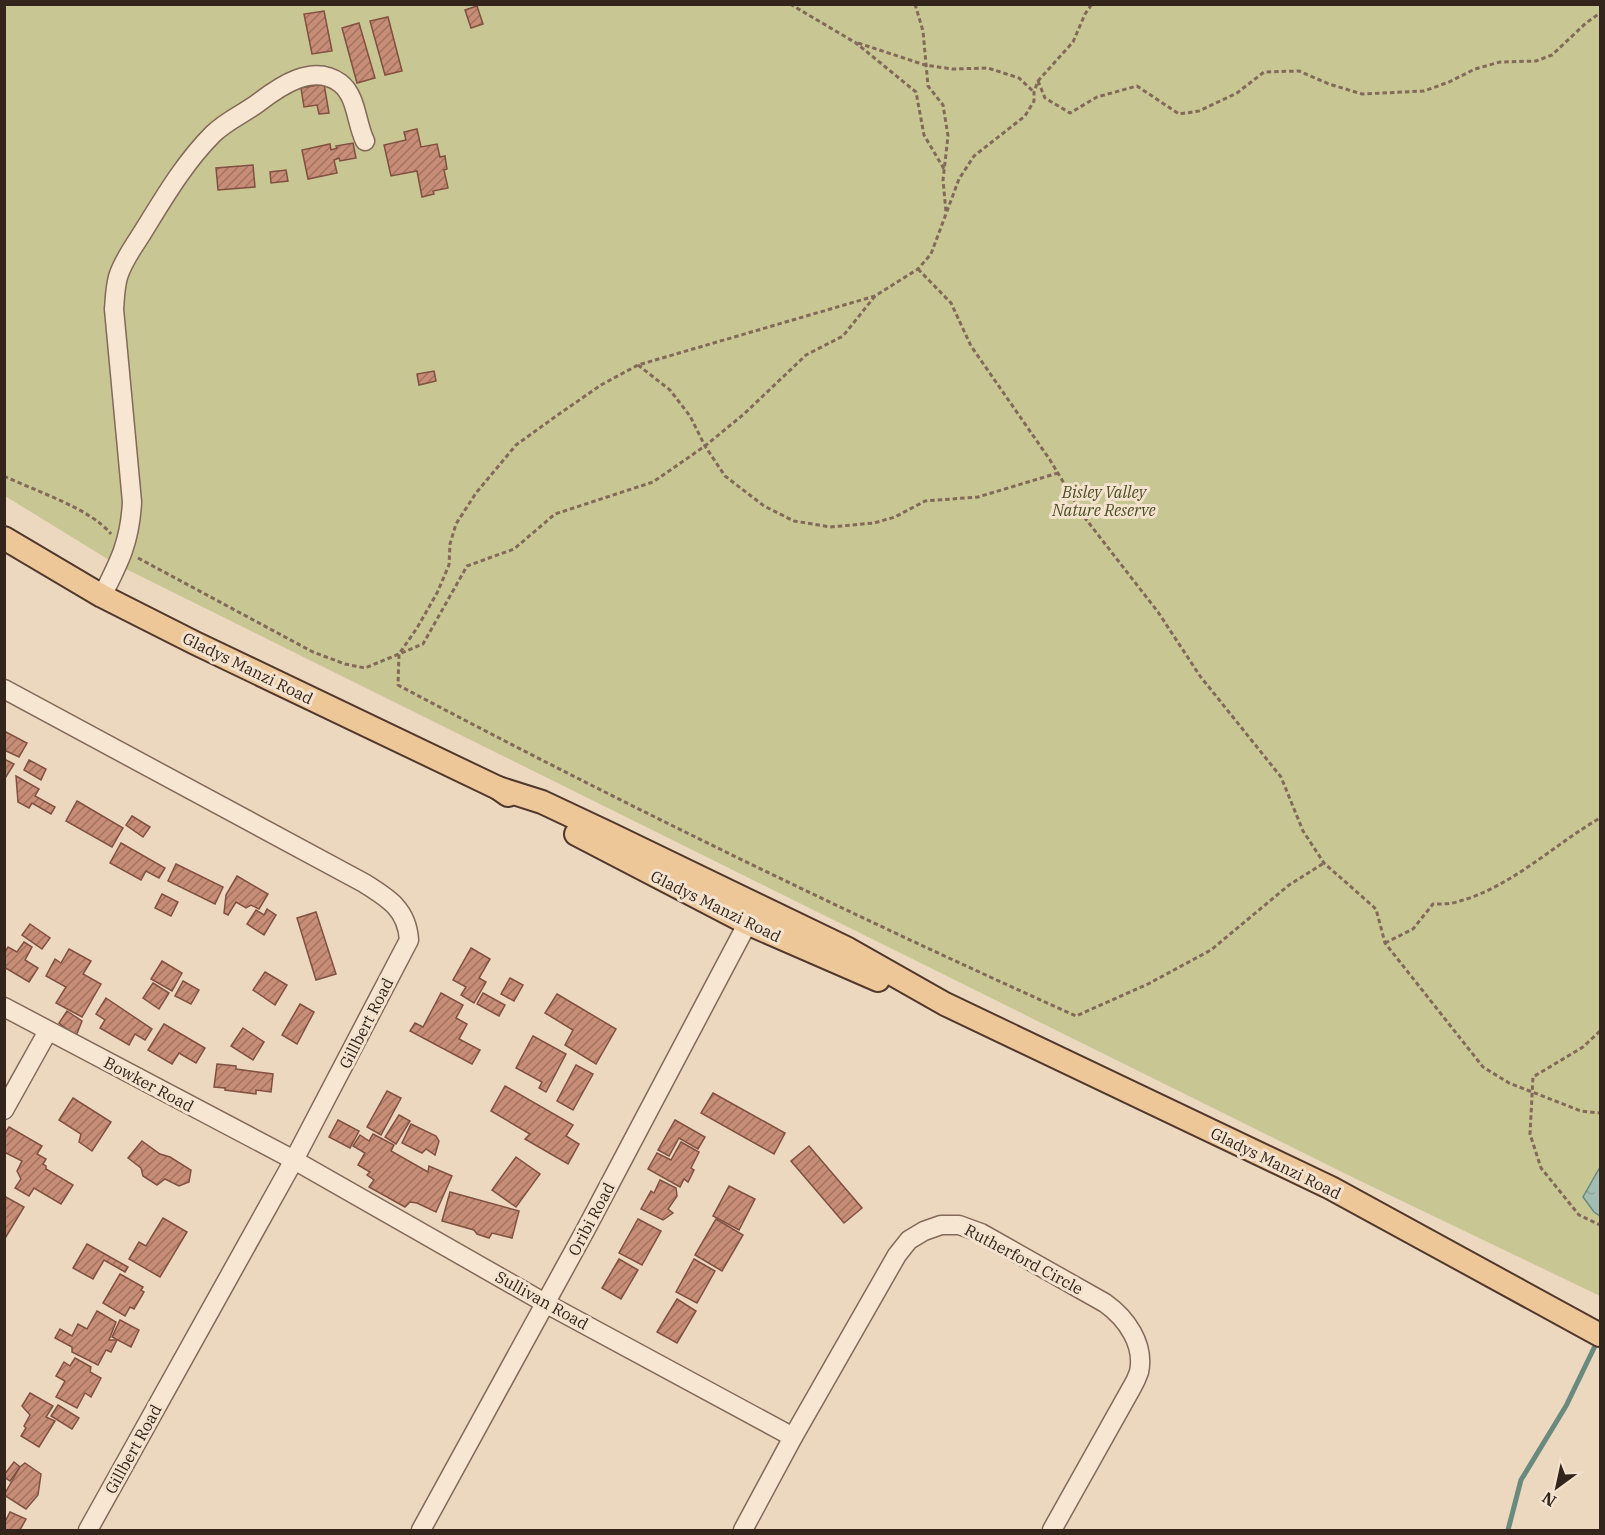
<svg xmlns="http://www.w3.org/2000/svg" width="1605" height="1535" viewBox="0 0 1605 1535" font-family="'IBM Plex Serif',serif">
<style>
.green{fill:#c8c794}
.water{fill:url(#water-ripples);stroke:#6a8a7e;stroke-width:1.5}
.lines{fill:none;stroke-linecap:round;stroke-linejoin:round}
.stream{stroke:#6a8a7e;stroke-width:5}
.building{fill:url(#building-hatch);stroke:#815040;stroke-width:1.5}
.minor-casing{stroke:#836959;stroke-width:21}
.major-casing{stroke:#51382d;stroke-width:26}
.path{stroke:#836959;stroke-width:3;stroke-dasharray:4.5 3;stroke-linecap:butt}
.minor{stroke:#f7e6d2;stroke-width:18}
.major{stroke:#eec798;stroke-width:22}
.labels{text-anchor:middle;stroke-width:6;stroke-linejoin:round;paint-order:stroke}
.park-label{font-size:16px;font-style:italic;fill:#4a4f24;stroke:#f3e3ce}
.street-label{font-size:16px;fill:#33241c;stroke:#f3e3ce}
</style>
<defs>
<pattern id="water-ripples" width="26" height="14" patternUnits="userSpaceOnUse" patternTransform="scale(1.5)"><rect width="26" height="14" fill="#a2bdb1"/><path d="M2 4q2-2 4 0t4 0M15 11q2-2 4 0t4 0" fill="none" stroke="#8ca298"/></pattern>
<pattern id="building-hatch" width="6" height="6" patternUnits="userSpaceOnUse" patternTransform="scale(1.5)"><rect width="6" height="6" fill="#c88d77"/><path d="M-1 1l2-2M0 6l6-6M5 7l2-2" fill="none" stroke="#a37361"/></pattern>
</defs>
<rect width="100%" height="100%" fill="#ebd8bf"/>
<path class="green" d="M4 5H1600V1296L1354 1178 114 563 5 496Z"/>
<path class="water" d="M1600 1167V1216L1594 1212 1583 1197Z"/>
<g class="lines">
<path class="stream" d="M1508 1530 1521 1480 1566 1406 1594 1348"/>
</g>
<g class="building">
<path d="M477 6 483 24 471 28 465 10Z"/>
<path d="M324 11 332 51 312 54 304 14Z"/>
<path d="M388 17 402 71 385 75 370 21Z"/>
<path d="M359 23 375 78 357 83 342 28Z"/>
<path d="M324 84 329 113 319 114 317 105 304 107 301 88Z"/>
<path d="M417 129 421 147 437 144 440 157 445 156 447 169 444 170 448 188 433 191 434 194 422 197 417 171 391 176 384 145 406 140 404 132Z"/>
<path d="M353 143 356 158 340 161 339 158 334 160 337 173 308 179 302 150 330 144 331 150 337 148 336 146Z"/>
<path d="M253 165 255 187 218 190 216 168Z"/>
<path d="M286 170 288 181 271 183 270 172Z"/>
<path d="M434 371 436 381 419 385 417 374Z"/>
<path d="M4 731 27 743 19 757 4 750Z"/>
<path d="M4 759 14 764 4 780Z"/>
<path d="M29 760 46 769 41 780 24 770Z"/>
<path d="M16 776 39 789 35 796 55 807 51 814 32 803 29 808 18 802Z"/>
<path d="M77 801 123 828 112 847 66 821Z"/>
<path d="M132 816 150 827 143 837 126 825Z"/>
<path d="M121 843 165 868 159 878 146 871 141 880 110 863Z"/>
<path d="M176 864 223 887 215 904 168 881Z"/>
<path d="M237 876 268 894 259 909 251 905 246 908 236 902 228 915 224 913 226 895Z"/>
<path d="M162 894 178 902 171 916 155 908Z"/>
<path d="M267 909 276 915 264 935 247 924 256 910 264 915Z"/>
<path d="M316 912 336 974 316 980 297 918Z"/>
<path d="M30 924 50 938 42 949 22 935Z"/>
<path d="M24 942 32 947 25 960 38 968 29 982 4 967V954L8 947 17 952Z"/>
<path d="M471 948 490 959 479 978 486 982 474 1003 461 995 466 987 453 980Z"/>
<path d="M69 949 91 961 83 974 101 984 82 1017 56 1003 66 987 46 976 55 959 61 963Z"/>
<path d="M162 961 182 973 172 991 151 979Z"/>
<path d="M265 972 287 985 275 1005 253 990Z"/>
<path d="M510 978 523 985 514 1001 501 994Z"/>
<path d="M183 981 199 990 191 1004 175 996Z"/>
<path d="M153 983 169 993 159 1009 143 998Z"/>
<path d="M441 993 463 1005 456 1018 467 1024 459 1039 480 1050 472 1064 410 1031 415 1023 423 1027Z"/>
<path d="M483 993 505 1005 499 1016 477 1004Z"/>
<path d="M557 994 616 1029 596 1064 565 1045 573 1030 545 1013Z"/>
<path d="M106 998 152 1029 145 1040 135 1034 129 1045 100 1028 105 1020 96 1014Z"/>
<path d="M300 1004 314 1012 297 1044 282 1035Z"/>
<path d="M67 1011 82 1021 76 1036 59 1023Z"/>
<path d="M164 1024 205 1048 196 1063 179 1053 172 1064 148 1050Z"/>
<path d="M243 1028 264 1042 253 1060 231 1046Z"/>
<path d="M533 1036 566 1054 546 1092 539 1088 542 1082 516 1068Z"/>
<path d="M217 1064 236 1066V1069L273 1074 271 1092 256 1090V1094L225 1090V1088L214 1087Z"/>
<path d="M576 1065 593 1074 573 1110 557 1101Z"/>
<path d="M505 1086 573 1125 566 1136 579 1144 568 1164 525 1139 530 1134 491 1111Z"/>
<path d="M387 1091 401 1098 381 1135 367 1127Z"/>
<path d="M713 1093 785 1133 774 1154 701 1113Z"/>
<path d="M73 1098 111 1122 92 1151 79 1142 81 1134 59 1120Z"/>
<path d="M399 1115 410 1121 396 1144 385 1137Z"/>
<path d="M338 1120 359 1131 350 1148 329 1137Z"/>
<path d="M675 1120 705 1137 698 1149 679 1138 669 1156 658 1150Z"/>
<path d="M411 1124 436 1136 439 1141 435 1155 426 1149 422 1153 402 1143Z"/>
<path d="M9 1127 42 1146 37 1154 46 1159 43 1164 46 1166V1169L73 1185 61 1204 34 1188 29 1196 15 1188 21 1179 17 1171 22 1161 4 1152V1135Z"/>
<path d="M373 1134 394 1145 391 1151 428 1172 429 1166 452 1176 436 1212 417 1203 410 1202 405 1207 369 1187 374 1180 367 1175 370 1172 358 1165 365 1153 353 1146 360 1135 369 1141Z"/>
<path d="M142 1141 160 1154 170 1157 191 1170 189 1182 179 1186 165 1179 157 1185 143 1176 141 1168 128 1158Z"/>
<path d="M681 1142 699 1152 691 1168 694 1170 688 1182 684 1179 680 1187 648 1169 657 1153 671 1160Z"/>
<path d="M809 1146 862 1208 844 1223 791 1161Z"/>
<path d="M516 1157 540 1174 516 1207 492 1190Z"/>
<path d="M660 1180 676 1188 677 1196 668 1209 673 1213 663 1220 641 1209 651 1191 654 1193Z"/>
<path d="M729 1186 755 1199 739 1230 713 1216Z"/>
<path d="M450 1192 519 1211 512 1238 492 1233 489 1238 477 1234 474 1230 442 1221Z"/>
<path d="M4 1196 24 1207 4 1240Z"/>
<path d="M163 1218 187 1232 160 1277 129 1259 139 1242 146 1246Z"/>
<path d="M638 1219 661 1231 642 1265 619 1253Z"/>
<path d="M716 1219 743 1235 722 1271 695 1255Z"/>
<path d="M87 1244 128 1267 125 1272 104 1260 93 1279 73 1268Z"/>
<path d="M619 1259 638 1270 621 1299 602 1288Z"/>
<path d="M694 1259 715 1271 697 1303 676 1292Z"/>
<path d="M120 1274 143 1287 141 1290 144 1292 134 1309 130 1307 125 1316 103 1303Z"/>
<path d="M677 1299 696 1311 677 1343 657 1332Z"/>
<path d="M97 1311 116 1322 109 1340H117L111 1352 106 1350 98 1365 72 1352V1347L55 1338 60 1329 72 1336 78 1324 87 1329Z"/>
<path d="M120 1320 139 1330 131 1347 112 1337Z"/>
<path d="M75 1358 91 1367 90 1372 101 1378 91 1397 85 1393 77 1408 56 1397 65 1381 56 1376 64 1362 70 1366Z"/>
<path d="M30 1393 53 1406 46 1417 55 1421 39 1447 21 1436 26 1428 24 1426 30 1415 22 1406Z"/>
<path d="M58 1405 79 1418 72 1429 51 1416Z"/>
<path d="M14 1462 20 1467 10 1481 4 1477V1475Z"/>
<path d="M25 1463 41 1474 38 1495 26 1509 4 1495 20 1467Z"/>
<path d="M10 1512 26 1519 20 1530H4V1524Z"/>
</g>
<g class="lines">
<defs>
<g id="minor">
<path d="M102 596C120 561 130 541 132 502L114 309C115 298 115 288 118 277 123 260 135 245 144 230 165 196 185 162 213 134 226 121 243 114 258 103 280 86 313 63 340 83 357 96 356 123 365 141"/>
<path d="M4 689 364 883C388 898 407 909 409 940L294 1160 88 1530"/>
<path d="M4 1007 294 1160 545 1303 793 1437"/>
<path d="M4 1110 48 1031"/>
<path d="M421 1530 586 1229 754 911"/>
<path d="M743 1530 793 1437 897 1255 909 1240 924 1231 941 1225H959L981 1233 1105 1303C1126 1318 1145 1344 1139 1372 1137 1378 1134 1384 1131 1389L1052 1530"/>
</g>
<g id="major">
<path d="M4 538 102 596 195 643 498 788 508 795"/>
<path d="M498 788 542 802 610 834 848 949 945 1004 1331 1188 1600 1335"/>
<path d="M576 834 747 923 878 980"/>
</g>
</defs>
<use href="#minor" class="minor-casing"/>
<use href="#major" class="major-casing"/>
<g class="path">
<path d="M790 4 856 43 916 92 924 135 944 169"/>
<path d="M915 4 923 31 928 86 943 105 948 136 943 180 946 212"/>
<path d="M858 43 925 65 952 69 988 68 1019 78 1034 92"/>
<path d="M1038 81 1045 98 1070 113 1097 97 1137 86 1179 114 1199 111 1237 93 1264 72 1299 71 1329 84 1362 94 1424 91 1449 82 1475 69 1500 62 1536 61 1552 55 1586 23 1600 13"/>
<path d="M918 269 951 303 971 346 1050 460 1085 518 1158 612 1200 676 1281 777 1303 831 1324 863 1376 909 1385 943 1483 1067 1509 1083 1581 1111 1600 1113"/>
<path d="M875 296 843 336 806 355 744 414 705 446 653 482 555 514 514 549 467 566 423 644 399 654 398 685C620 803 847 913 1076 1016L1148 984 1211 950 1289 885 1324 863"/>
<path d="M638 365 670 390 690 416 705 446 725 476 764 506 794 521 830 527 874 523 895 517 925 501 978 497 1058 473"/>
<path d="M4 476C35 491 90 508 111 534"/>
<path d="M138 558 313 652 345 664 365 668 399 654 417 628 437 593 449 565 450 544 456 524 476 493 516 445 559 414 601 385 638 365 875 296 918 269 931 254 959 179 974 156 1025 116 1034 101V92L1038 81 1073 42 1085 14 1092 4"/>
<path d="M1385 943 1413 929 1433 904C1442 904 1452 904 1460 901 1511 887 1555 844 1600 818"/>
<path d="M1600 1031 1583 1047 1533 1077 1530 1134 1541 1168 1579 1215 1600 1225"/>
</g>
<use href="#minor" class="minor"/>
<use href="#major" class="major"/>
</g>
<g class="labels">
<g class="park-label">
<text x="1104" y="498">Bisley Valley<tspan x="1104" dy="18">Nature Reserve</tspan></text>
</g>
<g class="street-label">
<text transform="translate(248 668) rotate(26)" y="6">Gladys Manzi Road</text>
<text transform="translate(716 906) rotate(26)" y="6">Gladys Manzi Road</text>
<text transform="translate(366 1023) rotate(-63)" y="6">Gillbert Road</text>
<text transform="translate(149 1084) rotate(28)" y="6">Bowker Road</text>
<text transform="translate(1276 1163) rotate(26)" y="6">Gladys Manzi Road</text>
<text transform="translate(591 1219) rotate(-62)" y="6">Oribi Road</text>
<text transform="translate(1024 1259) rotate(28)" y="6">Rutherford Circle</text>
<text transform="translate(542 1300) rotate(29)" y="6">Sullivan Road</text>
<text transform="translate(133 1449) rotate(-61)" y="6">Gillbert Road</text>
</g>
</g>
<rect width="1605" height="1535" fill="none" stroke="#33241c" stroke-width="12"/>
<g transform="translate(1557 1487) rotate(213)" stroke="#f3e3ce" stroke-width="4.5" paint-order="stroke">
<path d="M0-4.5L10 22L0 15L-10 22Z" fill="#33241c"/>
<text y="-9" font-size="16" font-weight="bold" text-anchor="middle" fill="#33241c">N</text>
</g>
</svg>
